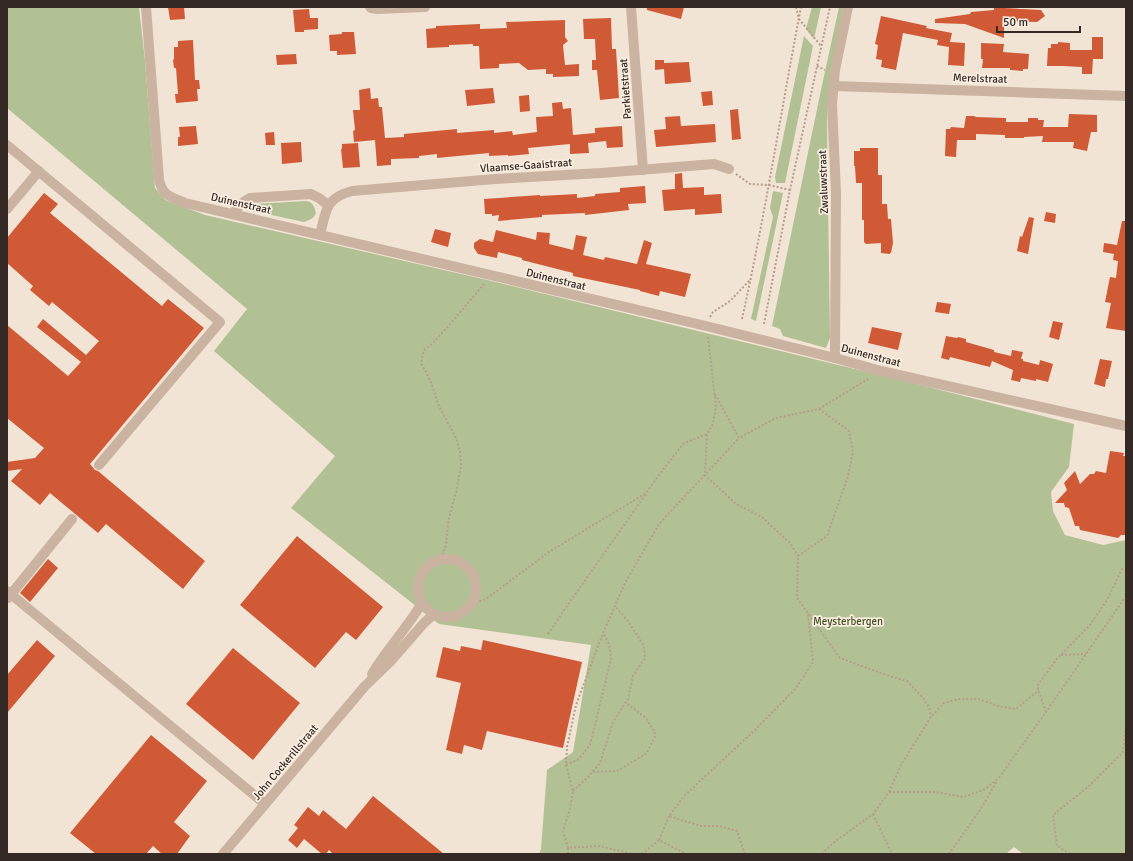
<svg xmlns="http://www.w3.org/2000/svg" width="1133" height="861" viewBox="0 0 1133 861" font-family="Signika,sans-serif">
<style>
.green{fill:#b2c194}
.building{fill:#cf5a35}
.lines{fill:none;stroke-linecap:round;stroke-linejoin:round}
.path{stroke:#b69d8a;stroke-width:2;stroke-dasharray:2 2;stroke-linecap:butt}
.minor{stroke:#cab3a0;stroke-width:10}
.labels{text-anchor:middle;stroke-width:3.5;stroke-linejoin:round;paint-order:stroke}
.street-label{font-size:11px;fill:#342924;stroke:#faeee0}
.park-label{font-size:11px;fill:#435326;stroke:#faeee0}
</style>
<rect width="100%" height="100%" fill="#f2e4d4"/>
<g class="green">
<path d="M7 7H139L145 61 155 188 165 200 205 215 483 279 913 383 1074 424 1069 467 1051 492 1053 511 1065 535 1103 545 1126 540V854H1023L1014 847 1006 854H539L541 849 547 770 573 752 591 645 439 624 291 508 335 456 214 351 247 309 7 108Z"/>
<path d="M812 7H821L814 39 806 29Z"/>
<path d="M839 7H843L828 94 827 123 830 338 826 348 783 336 780 329 772 326 821 90Z"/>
<path d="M804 36 813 46 785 183H776L775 177Z"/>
<path d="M773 191 783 193 756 321 751 319 773 217 770 208Z"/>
<path d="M306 201C313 202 314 206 316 213 313 219 310 220 304 222L248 210 246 207 248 205 252 204Z"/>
</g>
<g class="building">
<path d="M168 7H184L185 19 170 20Z"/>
<path d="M647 7H684L681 19 647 10Z"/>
<path d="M994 7H1004V8L1041 10 1045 16 1037 22 1011 21V26H1004V38L965 24 935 23V19L970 14 971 12 994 10Z"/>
<path d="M309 9 310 18H318V29L304 30V32H295L293 10Z"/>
<path d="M881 16 927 26 926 28 952 33 950 42 965 43 964 66 948 65 949 47 937 45 938 40 903 33 896 70 881 67 882 60 876 59 878 45 875 44Z"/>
<path d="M611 18 612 49H616L619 98 600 100 597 70H592V60H596L595 39H584L583 19Z"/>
<path d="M565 20V37L568 41 563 45 565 65 579 64V76L553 77V74H546V69L528 70 519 63 499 64V68L480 69 479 46H473V44L449 45V47L427 48 426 29 436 28V26L480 24V29L507 28 506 22Z"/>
<path d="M342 32H354L356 54 337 55V51H330L329 35 342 34Z"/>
<path d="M1092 37H1103V59H1093L1092 74H1082V67L1063 66H1047L1048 48H1051V44H1058V42L1070 43V50H1092Z"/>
<path d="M193 40 195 80H199L200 89H197L198 101 176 103 175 94H178L176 68H174L173 60 174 59V47H178V41Z"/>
<path d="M981 43 1004 44 1003 52 1029 54 1028 69H1023V71L1010 70V68H982L983 59H981Z"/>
<path d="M296 54 297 64 277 65 276 55Z"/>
<path d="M655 60H664V63L689 62 691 82 665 84 664 69 655 70Z"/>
<path d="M370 88 371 99 378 98 379 107H382L385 138 404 137V134L457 129V133L494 130V133L512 131 513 135 537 132 536 117 553 116 552 103 562 102 563 109 571 108 573 135 595 133V128L622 126 623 147 607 148 606 141 588 143 589 153 570 154V144L528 148 529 154 508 156V155L489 156V153L437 158V154L419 156V158L391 159V165L377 166 375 140 354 142 353 131 355 130 353 110H360L359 90Z"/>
<path d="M493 88 495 103 467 106 465 90Z"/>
<path d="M712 91 713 105 703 106 701 92Z"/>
<path d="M529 95 530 111 520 112 519 96Z"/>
<path d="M738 109 741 139 732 140 730 110Z"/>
<path d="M1069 114 1097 115V132H1091L1087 151 1073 148 1074 142H1042L1043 136 1024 137V138H1005V135L976 134V140H957L956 157 945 156 946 129H950L951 127 964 128 966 116H975V117L1006 118V122H1028V118H1038V120H1044L1043 127H1068Z"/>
<path d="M680 116 681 126 715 124 716 142 656 147 654 130 666 129 665 117Z"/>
<path d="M196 126 198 144 178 146V137H180L179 127Z"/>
<path d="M274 132 275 145H266L265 133Z"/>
<path d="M301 142 302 162 282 164 281 143Z"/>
<path d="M358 143 360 167 343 168 341 149H342V144Z"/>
<path d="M860 148H878V175H882V204H887L888 219H891L893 243 891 253H890V254L881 253V243L866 244 864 242V220H862V183H856L855 166H854V151H860Z"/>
<path d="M682 173 683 188 704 187V195L721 194 722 213 695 215V209L664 211 662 190 675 189V174Z"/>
<path d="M645 186 646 203 628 204 629 210 585 215V213L542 215V217L498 221 499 215 492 216V214H485L484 199 540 195V196L577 194V198L595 196V194L620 192V188Z"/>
<path d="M44 193 58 204 50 213 162 306 168 299 204 328 90 464 95 470 98 471 205 561 183 589 106 524 98 533 50 493 40 505 11 481 22 469 7 471V462L35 458 44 448 7 418V325L68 376 81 362 37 327 43 319 86 355 99 341 52 302 49 306 30 290 33 286 7 263V238Z"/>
<path d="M1046 212 1056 214 1055 223 1044 221Z"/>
<path d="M1029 217 1034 218 1028 254 1017 251 1020 236 1022 237Z"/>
<path d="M1122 221H1126V331L1106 328 1111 303 1105 302 1110 277 1116 278 1118 261 1113 260 1114 254 1103 252 1104 243 1117 245Z"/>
<path d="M435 229 451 233 448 247 431 242Z"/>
<path d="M496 230 536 240 537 232 550 233 549 244 573 250 576 235 587 237 583 255 604 260 605 257 637 264 644 240 652 243 646 264 691 274 685 297 660 291 659 296 640 291V290L592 280 573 276V273L522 260V258L498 252 497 258 478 254 474 248V243L480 239 493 242Z"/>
<path d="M937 302 951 304 949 314 935 312Z"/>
<path d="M1053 321 1063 323 1059 340 1049 337Z"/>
<path d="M872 327 902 333 898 350 868 343Z"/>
<path d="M946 336 957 338 958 337 966 339V342L994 350V352L1011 356 1012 350 1023 352 1021 359H1023V361L1039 365 1040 360 1053 364 1048 382 1036 379V381L1021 378 1020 382 1011 380 1013 370 992 361 990 367 950 357 949 360 941 358Z"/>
<path d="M1100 359 1112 361 1108 379H1106L1105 387 1094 384Z"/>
<path d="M1110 451 1124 453 1123 456H1126V535H1121L1118 538 1080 530 1079 526H1075L1069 508 1065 507 1064 503H1055L1067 490 1064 483 1075 471 1080 484 1090 474H1094L1096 471 1106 473Z"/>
<path d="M297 536 383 607 356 640 346 632 315 668 240 605Z"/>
<path d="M48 559 58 568 30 602 20 593Z"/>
<path d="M37 640 55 656 7 713V675Z"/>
<path d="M483 640 582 662 563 748 487 731 482 750 464 745 462 754 446 750 461 683 436 677 443 647 460 651 461 646 481 650Z"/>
<path d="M233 648 300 703 253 760 186 704Z"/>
<path d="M151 735 207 781 174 822 190 836 177 854H162L153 846 146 854H96L70 833Z"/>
<path d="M373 796 444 854H333L329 850 326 854H322L304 839 297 848 288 840 298 828 294 825 308 807 319 816 323 810 346 829Z"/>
</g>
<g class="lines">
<g class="path">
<path d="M796 7 799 19 821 46"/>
<path d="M817 66 825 70"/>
<path d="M736 174 750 184 769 185 790 190"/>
<path d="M710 317 713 312 730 301 751 279"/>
<path d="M742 319C765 216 781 111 801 7"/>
<path d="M764 324 790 190 830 7"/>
<path d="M708 337 716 407 713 424 707 434 705 475 736 504 762 517 790 543 798 556"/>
<path d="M715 394 739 438 776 418 819 409 868 379"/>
<path d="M819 409 849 431 853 452 848 476 827 536 798 556 797 598 840 658 886 675 907 681 923 698 929 707 931 717"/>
<path d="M442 559 446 544 449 518 456 492 461 466 460 451 456 438 438 404 431 382 421 363 424 350 432 344 446 329 484 284"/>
<path d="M472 604 486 599 549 552 646 493 662 471 684 443 707 434"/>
<path d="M548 634 569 603 646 494"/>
<path d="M1061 655 1086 654"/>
<path d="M1046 712 1037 686 1056 660 1090 625 1107 600 1122 569 1126 571"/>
<path d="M566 765 579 759 590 745 611 659 609 644 603 633"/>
<path d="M593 772 617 771 646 754 656 735 646 718 625 702"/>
<path d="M573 791 588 777 600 763 613 722 628 699 633 676 645 658 644 646 628 621 615 606"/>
<path d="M889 792 901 765 931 717 944 703 959 699H979L1001 707 1016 709 1039 690"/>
<path d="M873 814 892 854"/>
<path d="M659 840 669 816"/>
<path d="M568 848 563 831 570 809 573 791 566 765 567 747 576 705 603 633 625 583 659 524 739 438"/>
<path d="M568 854V848L599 846 633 854"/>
<path d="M642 854 659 840 686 854"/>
<path d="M745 854 737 831 719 826H700L669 816 684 796 756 729 796 688 813 662 808 614"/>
<path d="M822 854 833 843 873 814 889 792H936L963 797 983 790 998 779 1046 712 1126 596"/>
<path d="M949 854 980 810 997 781"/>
<path d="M1070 854 1057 846 1053 815 1089 786 1123 752 1126 725"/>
</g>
<g class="minor">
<path d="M146 7 159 179C162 196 171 197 185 203L706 326 835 358 881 371 1126 426"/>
<path d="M370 7 371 8 378 9 425 7"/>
<path d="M631 7 643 170"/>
<path d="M834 86 1126 96"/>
<path d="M7 145 220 322 99 465"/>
<path d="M7 209 39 171"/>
<path d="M233 214C238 206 242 202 250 198L311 194 319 198 328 205"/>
<path d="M320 235C326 211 325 198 352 191L495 179 601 173 714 164 729 169"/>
<path d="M835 358 836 193 832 104 835 70 848 7"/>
<circle cx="447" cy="588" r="29"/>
<path d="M7 591 265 804"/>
<path d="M8 598 72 519"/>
<path d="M372 674C387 649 407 628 422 603"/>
<path d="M223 854 365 686 390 662 424 623 434 614"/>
</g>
</g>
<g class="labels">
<g class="street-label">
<text transform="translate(980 78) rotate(2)" y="4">Merelstraat</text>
<text transform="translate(625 89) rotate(-94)" y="4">Parkietstraat</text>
<text transform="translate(526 165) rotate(-4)" y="4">Vlaamse-Gaaistraat</text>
<text transform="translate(823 182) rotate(-92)" y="4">Zwaluwstraat</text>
<text transform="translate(241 203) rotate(13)" y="4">Duinenstraat</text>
<text transform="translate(556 279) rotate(14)" y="4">Duinenstraat</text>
<text transform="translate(871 355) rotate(15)" y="4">Duinenstraat</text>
<text transform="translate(285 762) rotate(-50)" y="4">John Cockerillstraat</text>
</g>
<g class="park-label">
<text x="848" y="625">Meysterbergen</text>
</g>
</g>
<rect width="1133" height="861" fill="none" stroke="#342924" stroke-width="16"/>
<path d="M997 26v6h83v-6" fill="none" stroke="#342924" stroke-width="2"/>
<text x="1003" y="26" font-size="12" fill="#342924" stroke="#faeee0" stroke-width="3" paint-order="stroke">50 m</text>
</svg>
